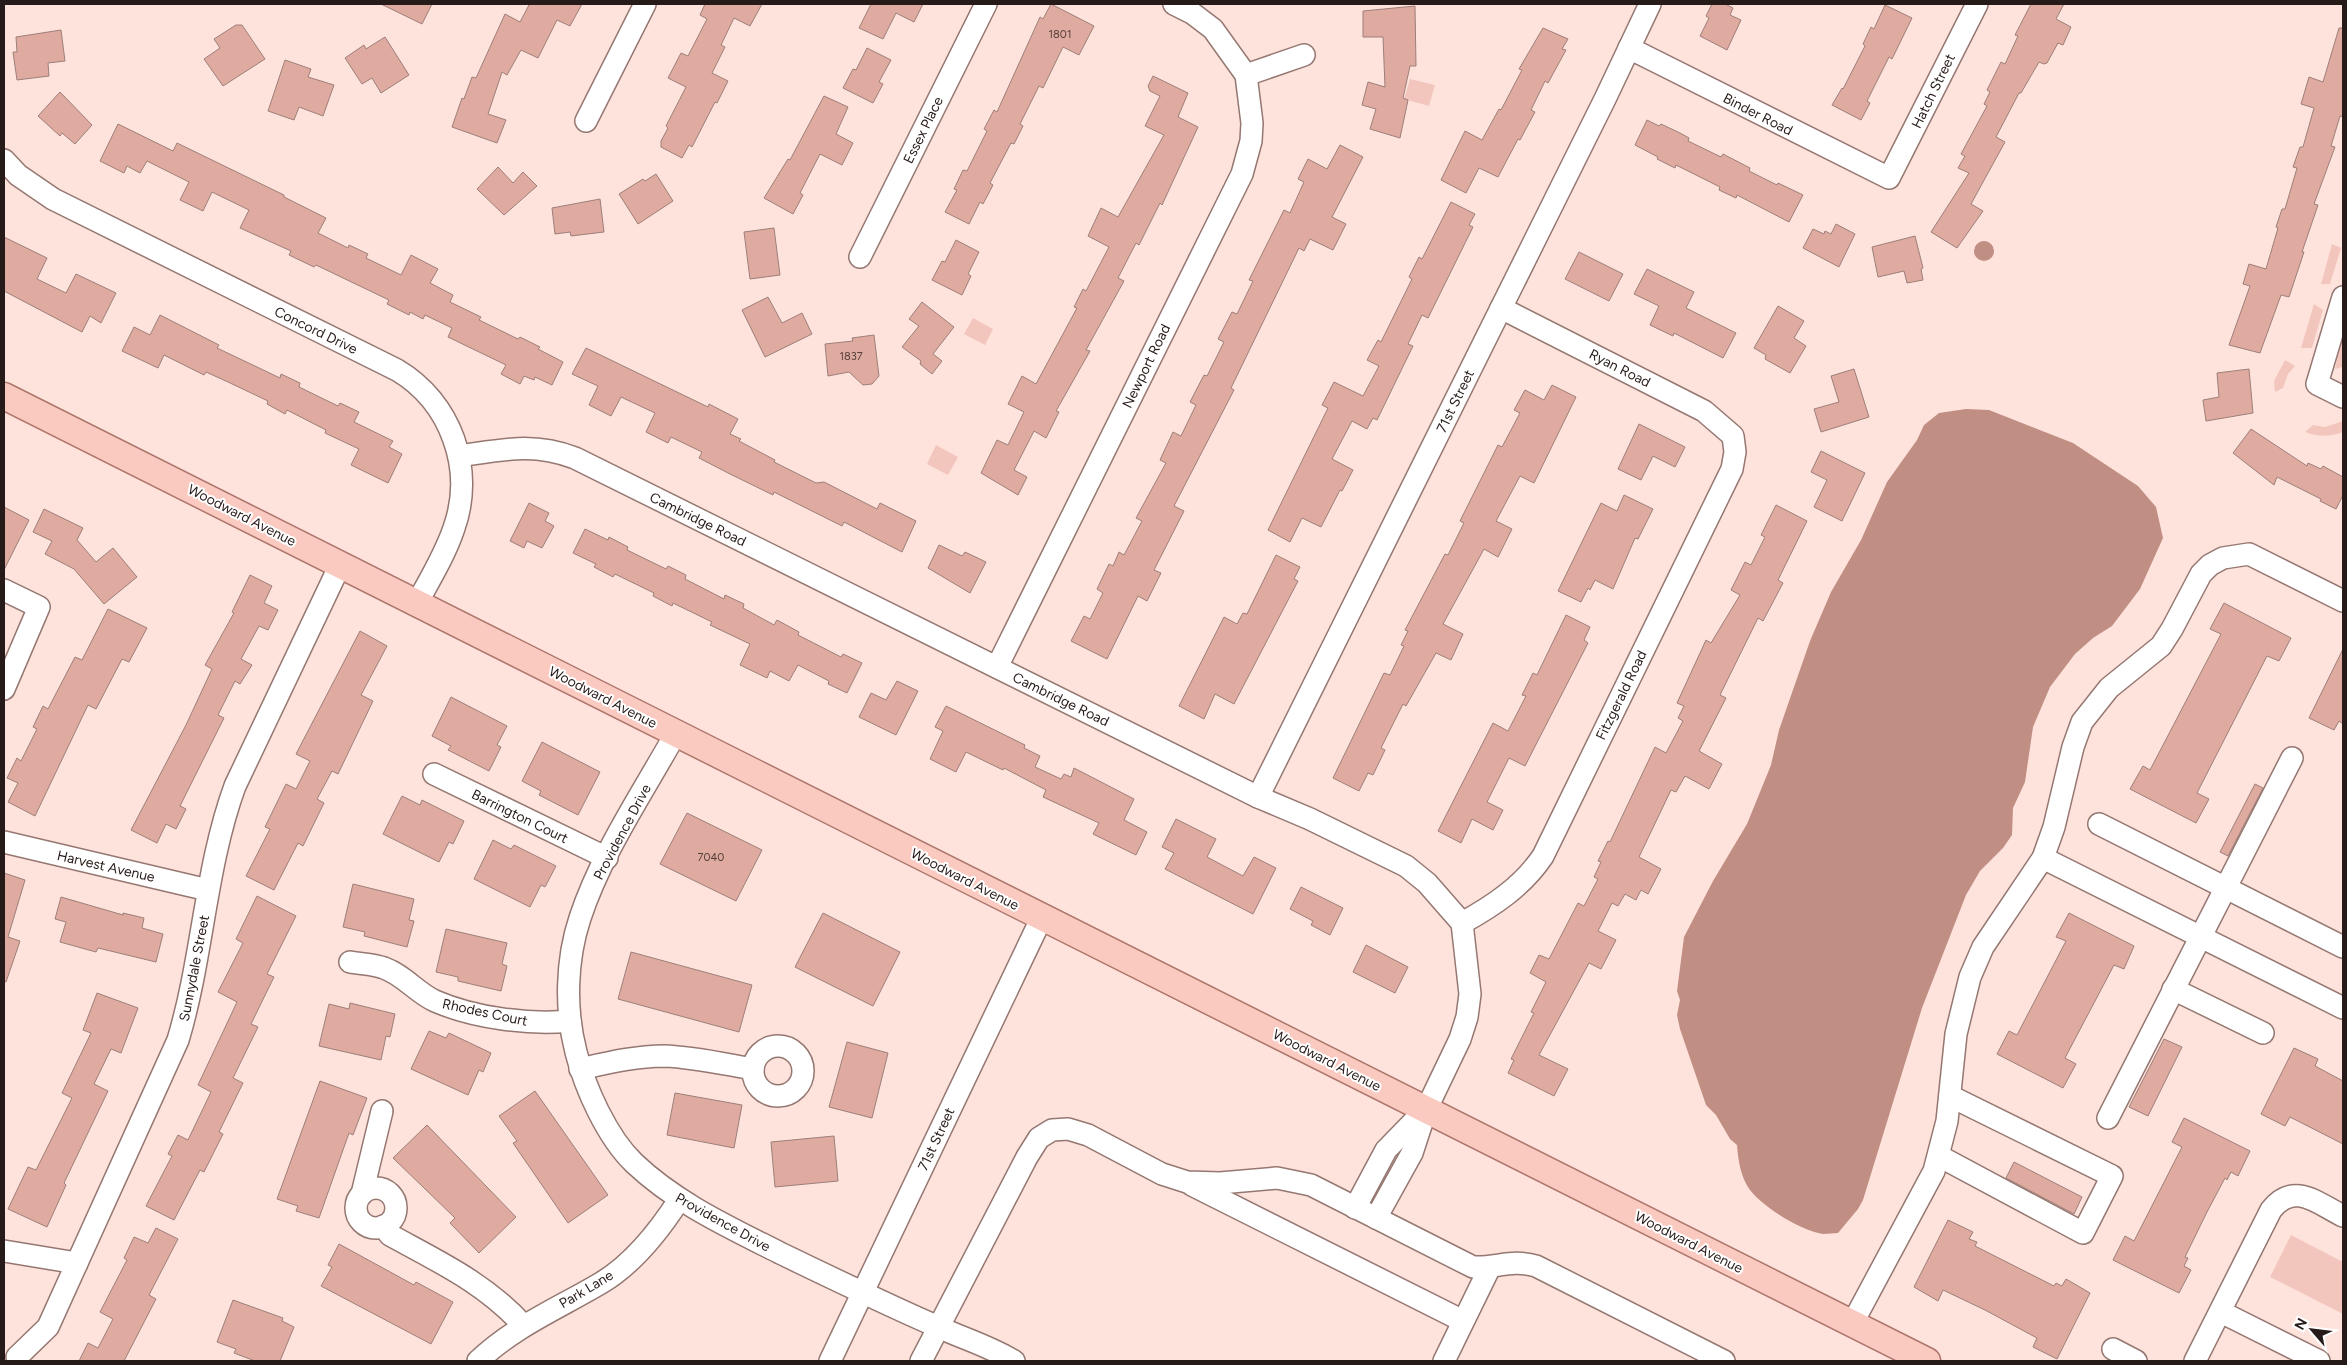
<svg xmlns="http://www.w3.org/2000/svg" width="2347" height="1365" viewBox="0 0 2347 1365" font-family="Figtree,sans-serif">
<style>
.green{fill:#f3c6bd}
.water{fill:#c18e83}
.building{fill:#dfaa9f;stroke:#9d7f79}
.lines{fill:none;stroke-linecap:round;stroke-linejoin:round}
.minor-casing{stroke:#957771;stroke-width:24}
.major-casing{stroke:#ae756b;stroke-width:29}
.minor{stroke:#fff;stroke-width:21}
.major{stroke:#facac1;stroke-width:26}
.labels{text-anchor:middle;stroke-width:4;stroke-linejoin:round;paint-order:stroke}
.number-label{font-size:11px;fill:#553f3a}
.street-label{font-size:14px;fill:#271b19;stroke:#fff}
</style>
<rect width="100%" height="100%" fill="#fee3dd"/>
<g class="green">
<path d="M1410 79 1435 85 1429 106 1404 99Z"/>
<path d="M2332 244 2341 248 2330 284H2321Z"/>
<path d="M2314 304 2323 310 2312 348H2301Z"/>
<path d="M973 318 993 329 985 345 964 334Z"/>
<path d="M2343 330V367L2335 369Z"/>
<path d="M2285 360 2295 366 2288 374 2283 388 2275 392 2274 381Z"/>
<path d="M2343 421V432C2329 437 2319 437 2305 432L2313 425 2325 427Z"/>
<path d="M936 445 958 457 948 475 927 464Z"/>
<path d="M2291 1235 2343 1262V1314L2270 1277Z"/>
</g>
<g class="water">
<circle cx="1984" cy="251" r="10"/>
<path d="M1966 409 1989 410 2073 443 2138 486 2156 507 2163 538 2140 589 2112 626 2093 638 2075 654 2050 687 2033 727 2025 782 2013 808 2012 835 2003 848 1980 871 1966 895 1922 1008 1863 1200 1858 1209 1838 1233C1834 1233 1828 1234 1823 1234 1801 1231 1763 1207 1750 1190 1741 1178 1738 1160 1737 1145L1730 1139 1716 1115 1706 1105 1680 1029 1677 1015 1680 1000 1677 991 1684 937 1713 881 1747 824 1771 765 1779 730 1810 641 1831 592 1861 540 1887 482 1917 440 1924 425 1939 413Z"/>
</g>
<g class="building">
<path d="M381 4H432L422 24Z"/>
<path d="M527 4H582L570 26 557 20 538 58 521 50 507 75 502 72 488 114 506 120 497 143 452 127 462 98 464 99 472 77 476 78 505 14 520 22 529 5Z"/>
<path d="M705 4H762L750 26 734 18 721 45 725 47 712 73 728 81 717 103 715 102 692 147 689 145 682 158 661 147V141L668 128 666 126 686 87 668 78 681 53 688 56 707 19 700 15Z"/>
<path d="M871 4H923L914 22 896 13 883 39 859 28Z"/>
<path d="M1051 4 1094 26 1079 55 1063 47 1043 88 1039 86 1020 124 1023 126 1014 144 1011 143 990 183 993 185 983 204 980 202 969 224 945 212 957 190 954 189 963 170 967 171 987 131 984 129 994 110 997 112 1040 17 1043 19Z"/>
<path d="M1712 4H1725L1733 8 1730 15 1741 20 1727 50 1700 36 1709 18 1706 16Z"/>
<path d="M2031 4H2064L2056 19 2071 27 2063 45 2058 43 2047 63 2044 64 2039 62 2021 93H2019L1996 137 2005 142 1971 204 1983 211 1957 248 1931 232 1969 173 1958 168 1965 156 1961 154 1987 106 1984 104 1990 92 1987 90 2001 62 2005 64 2018 36 2015 35Z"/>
<path d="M1885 5 1912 18 1892 59 1889 57 1867 101 1870 103 1861 120 1832 105 1842 88 1843 89 1865 46 1863 44 1871 27 1874 29Z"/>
<path d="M1415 6 1416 66H1410L1403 98 1408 100 1400 138 1370 129 1376 109 1362 105 1368 82 1385 87 1383 37H1363V11Z"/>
<path d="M236 25H242L265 59 223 86 204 59 220 48 214 39Z"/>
<path d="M1543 28 1568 39 1562 49 1566 50 1548 83 1545 81 1531 110 1535 112 1520 140 1518 139 1498 177 1479 168 1466 193 1441 180 1465 131 1482 140 1499 109 1501 110 1522 70 1519 69Z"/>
<path d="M2339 28H2343V117L2340 116 2331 146 2335 147 2314 204 2318 205 2302 252H2304L2289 297 2281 295 2260 353 2229 345 2250 286 2243 284 2249 264 2266 269 2278 228 2276 227 2282 209H2285L2297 168 2293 167 2300 147H2303L2314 108 2301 104 2309 77 2323 82Z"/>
<path d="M61 30 65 61 48 63 49 76 17 80 13 52H17L16 37Z"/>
<path d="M385 37 409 75 381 93 372 78 362 84 345 58 364 45 366 49Z"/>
<path d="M867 48 891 60 879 82 883 84 873 103 843 88 853 69 856 70Z"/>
<path d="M285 60 311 69 308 77 334 85 323 116 299 107 294 120 268 111Z"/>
<path d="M1153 76 1188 93 1178 117 1198 127 1162 205 1160 203 1139 245 1136 243 1118 278 1124 281 1086 350 1090 351 1056 411 1059 412 1046 438 1034 431 1014 470 1027 477 1018 495 981 473 997 440 1008 445 1024 412 1008 404 1022 376 1036 384 1077 308 1074 307 1083 289 1086 291 1109 247 1088 236 1101 208 1118 217 1164 135 1145 126 1160 96 1150 91 1148 86Z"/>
<path d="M60 92 92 125 75 144 62 133 60 136 38 116Z"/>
<path d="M824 96 848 107 836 134 853 143 842 165 820 154 800 193 803 195 793 214 764 198 788 159 790 160Z"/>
<path d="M1647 120 1659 126 1661 124 1680 133 1689 138 1688 141 1721 157 1723 154 1750 168 1749 171 1777 185 1778 183 1803 195 1789 222 1737 195 1736 198 1719 190 1720 187 1676 165 1675 168 1657 159 1658 157 1635 145Z"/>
<path d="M118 124 173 151 177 143 284 195V197L326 218 318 233 348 248 349 245 368 254 366 258 401 275 411 255 438 269 430 283 453 295 450 302 481 317 479 320 518 339 520 337 540 347 538 349 563 362 552 385 535 377 534 380 524 376 520 384 501 374 506 365 448 337 452 328 425 315 423 319 410 312 409 315 387 304 389 300 316 265 314 267 289 255 291 251 240 228 249 210 212 192 203 211 180 200 189 182 147 161 140 173 127 166 124 173 100 161Z"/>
<path d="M1340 145 1363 157 1332 217 1346 224 1333 250 1310 239 1304 251 1299 248 1231 388 1234 390 1174 506 1184 511 1154 570 1161 573 1147 601 1138 596 1107 659 1071 641 1084 616 1090 619 1103 593 1097 589 1109 564 1113 566 1119 552 1124 555 1142 521 1136 518 1166 463 1160 460 1173 432 1181 436 1196 405 1190 402 1204 375 1207 376 1224 342 1218 339 1232 312 1237 314 1253 281 1249 280 1284 210 1290 213 1304 182 1298 179 1308 159 1327 169Z"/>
<path d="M498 167 513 183 523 172 537 186 504 215 477 189Z"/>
<path d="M656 174 673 201 638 224 619 194 643 179 645 181Z"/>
<path d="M600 199 604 232 571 236 570 232 555 234 552 208Z"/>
<path d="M1451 202 1475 214 1469 225 1473 227 1428 318 1422 315 1408 344 1413 346 1377 420 1373 418 1367 429 1352 421 1332 459 1353 470 1342 491 1340 490 1321 527 1302 518 1290 542 1268 530 1328 408 1322 405 1334 382 1363 396 1379 366 1367 360 1378 340 1381 342 1412 279 1409 277 1419 257 1422 259Z"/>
<path d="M1836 224 1855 234 1839 267 1803 248 1813 229 1824 234 1825 231 1831 234Z"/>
<path d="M774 228 780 275 750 279 744 232Z"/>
<path d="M1915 236 1923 268 1921 269 1923 280 1907 283 1904 271 1878 277 1872 247Z"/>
<path d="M4 237 47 258 37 279 66 293 76 274 116 293 101 323 90 316 82 332 4 291Z"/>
<path d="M956 240 979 252 968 274 971 276 962 295 932 280 942 261 945 262Z"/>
<path d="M1579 252 1623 274 1609 301 1565 279Z"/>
<path d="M1647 269 1694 292 1686 308 1736 333 1723 358 1674 333 1673 336 1650 325 1659 306 1634 294Z"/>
<path d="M768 297 782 323 802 313 812 334 765 357 742 310Z"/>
<path d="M922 302 954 327 933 354 942 361 932 374 920 364 921 361 902 347 919 326 909 319Z"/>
<path d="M1778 306 1804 321 1794 338 1806 346 1790 373 1765 359 1766 355 1754 348Z"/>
<path d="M160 315 219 345 217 348 257 367 280 378 281 374 300 383 299 387 338 406 340 403 359 412 354 422 393 441 389 447 402 454 388 483 351 465 359 449 325 433 326 430 287 410 285 414 267 404 268 401 228 382 206 372 204 375 164 355 158 368 122 351 134 327 150 335Z"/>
<path d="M874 335 879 376 872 384 863 385 849 372 828 376 825 344 853 341 852 338Z"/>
<path d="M586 348 708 407 709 404 738 419 730 434 741 439 739 441 775 460 774 462 816 483 824 482 877 509 880 503 916 521 902 552 844 522 842 526 774 492 773 495 730 474 699 458 702 452 671 437 668 443 646 432 655 413 621 397 611 416 589 405 598 386 572 374Z"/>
<path d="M1854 369 1869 417 1821 432 1814 409 1839 402 1831 376Z"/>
<path d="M2249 369 2253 413 2206 421 2203 400 2219 397 2217 373Z"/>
<path d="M1552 385 1576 397 1534 483 1520 476 1496 521 1512 529 1498 557 1484 549 1443 624 1463 634 1451 660 1436 653 1406 706 1403 704 1381 748 1385 750 1373 775 1368 773 1359 791 1333 778 1384 673 1390 675 1404 646 1401 645 1408 631 1405 630 1445 554 1448 555 1464 523 1460 521 1498 445 1502 447 1520 413 1514 410 1525 390 1544 400Z"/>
<path d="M1639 424 1685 447 1675 467 1653 456 1641 480 1618 469Z"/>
<path d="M2251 429 2307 466 2308 463 2321 469 2323 466 2343 477V495L2336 509 2320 501 2321 499 2277 477 2274 485 2233 453Z"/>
<path d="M1821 451 1865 473 1842 521 1814 507 1827 480 1811 472Z"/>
<path d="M1624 495 1653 509 1638 539 1635 538 1613 589 1595 580 1590 590 1588 588 1581 602 1558 591 1601 503 1617 511Z"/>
<path d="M529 503 549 513 545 521 554 526 542 548 527 541 524 548 510 541Z"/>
<path d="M1776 505 1807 521 1778 580 1783 583 1763 621 1758 618 1720 695 1726 698 1699 751 1722 764 1709 789 1685 776 1676 792 1671 790 1639 857 1661 869 1648 894 1641 890 1636 900 1625 894 1618 906 1612 903 1598 931 1616 940 1601 969 1589 963 1539 1055 1568 1069 1554 1096 1508 1073 1514 1060 1511 1059 1534 1013 1531 1012 1546 982 1530 973 1539 955 1549 959 1578 903 1584 906 1598 879 1594 877 1601 862 1598 861 1608 841 1610 842 1655 747 1666 753 1683 721 1678 718 1684 706 1677 703 1706 640 1711 643 1740 595 1731 590 1745 562 1751 565 1765 537 1761 535Z"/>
<path d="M4 507 29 520 4 570Z"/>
<path d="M44 509 83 528 77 540 96 562 113 548 137 577 104 604 74 569 45 554 52 541 33 532Z"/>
<path d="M585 529 608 540 609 537 628 547 627 550 666 569 668 566 686 575 685 579 724 599 725 595 744 604 743 608 774 625 777 620 799 632 798 635 841 657 843 654 862 663 847 693 828 684 829 681 798 665 789 681 770 671 767 678 740 665 750 644 710 625 712 622 673 603 672 606 653 596 654 593 615 574 613 577 594 567 596 564 573 553Z"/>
<path d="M939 545 962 556 965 552 986 562 970 593 928 568Z"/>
<path d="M1276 555 1300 567 1294 579 1298 581 1234 704 1215 694 1204 719 1179 706 1224 617 1237 624 1243 613 1247 614Z"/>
<path d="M250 575 272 586 264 603 278 610 268 630 259 626 241 659 252 665 240 684 235 681 218 715 224 718 180 806 186 809 176 829 166 824 157 843 131 830 186 725 212 669 205 665 234 613 232 612Z"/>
<path d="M2224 603 2291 638 2279 661 2267 656 2197 793 2209 799 2196 823 2130 789 2143 766 2150 770 2221 634 2210 629Z"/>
<path d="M108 609 147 628 129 662 122 659 96 709 88 705 35 816 8 802 18 783 7 778 17 758 21 761 37 729 33 727 43 706 48 709 75 657 82 660Z"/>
<path d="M1566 615 1590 627 1584 640 1588 643 1525 766 1509 758 1487 802 1503 810 1493 830 1472 819 1461 843 1438 831 1493 723 1508 731 1526 696 1522 695 1533 673 1537 675Z"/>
<path d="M360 631 387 646 361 695 373 701 338 774 332 771 317 799 324 803 303 846 298 843 274 890 246 876 270 829 265 827 286 784 296 789 310 761 296 754Z"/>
<path d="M2343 649V724L2339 721 2334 730 2309 718Z"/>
<path d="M897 681 918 691 896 735 859 717 871 693 886 700Z"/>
<path d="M451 697 507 726 497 745 501 747 489 771 448 750 451 746 432 736Z"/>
<path d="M946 706 1025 745 1024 748 1040 756 1035 767 1061 779 1064 774 1071 777 1074 768 1134 799 1124 820 1147 832 1136 855 1093 834 1099 823 1043 797 1046 790 1004 768 1003 770 966 752 956 772 930 759 943 731 935 727Z"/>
<path d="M542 742 600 772 578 815 539 795 541 791 522 781Z"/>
<path d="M2255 784 2263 788 2228 856 2220 852Z"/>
<path d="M402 796 420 805 422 800 464 821 453 844 449 842 439 862 383 834Z"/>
<path d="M687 813 762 850 736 901 660 864Z"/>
<path d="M1176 819 1216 839 1207 857 1243 876 1254 857 1276 868 1253 914 1165 869 1174 853 1162 847Z"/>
<path d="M493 840 511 849 514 845 556 866 545 887 541 885 530 907 474 879Z"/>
<path d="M4 873 25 880 8 937 20 941 6 982 4 981Z"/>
<path d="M353 884 414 899 409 920 414 921 407 947 364 936 365 932 343 927Z"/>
<path d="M1301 887 1343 908 1330 935 1311 925 1313 921 1290 909Z"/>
<path d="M257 896 296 916 267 974 274 977 251 1024 258 1027 233 1078 243 1083 219 1132 223 1134 204 1172 200 1170 174 1220 146 1206 172 1156 168 1154 178 1135 188 1140 211 1092 198 1085 237 1002 218 992 243 943 236 939Z"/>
<path d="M61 897 123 915V913L144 918 142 928 163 934 156 962 98 948 96 952 60 942 66 922 55 919Z"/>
<path d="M823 913 900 952 873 1006 795 967Z"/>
<path d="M2069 913 2134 946 2124 969 2114 965 2065 1058 2076 1064 2063 1088 1997 1054 2009 1031 2017 1035 2066 941 2056 937Z"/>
<path d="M446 929 507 943 502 964 507 966 501 991 458 981V977L436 972Z"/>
<path d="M1366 945 1408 967 1395 993 1353 972Z"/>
<path d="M631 952 752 985 739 1032 618 999Z"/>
<path d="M97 993 138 1008 121 1053 111 1049 94 1084 108 1091 64 1183 66 1185 47 1227 8 1209 28 1167 36 1170 72 1098 62 1093 91 1033 83 1030Z"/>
<path d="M350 1003 395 1014 390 1037 386 1036 381 1060 319 1046 329 1004 349 1009Z"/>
<path d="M429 1031 446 1038 449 1033 491 1053 483 1072 479 1070 468 1095 411 1069Z"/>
<path d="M2164 1039 2182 1047 2148 1116 2129 1107Z"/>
<path d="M847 1042 888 1053 872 1118 829 1107Z"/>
<path d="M2294 1048 2318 1059 2315 1066 2343 1081V1144L2290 1117 2285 1126 2261 1114Z"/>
<path d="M320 1081 367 1098 353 1135 349 1133 319 1218 296 1211 298 1206 277 1199Z"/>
<path d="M535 1091 608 1195 568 1223 513 1143 517 1141 499 1116Z"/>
<path d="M675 1093 742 1105 734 1148 667 1135Z"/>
<path d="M2184 1118 2250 1151 2238 1176 2231 1172 2227 1180 2225 1178 2207 1212 2185 1257 2188 1258 2184 1266 2191 1270 2179 1293 2113 1260 2125 1236 2134 1241 2182 1147 2172 1142Z"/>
<path d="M427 1125 516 1217 479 1253 450 1223 455 1218 393 1158Z"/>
<path d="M834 1136 838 1181 775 1187 771 1142Z"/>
<path d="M2014 1162 2082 1197 2074 1214 2006 1178Z"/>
<path d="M1948 1220 1973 1232 1969 1239 1977 1242 1975 1246 2054 1286 2056 1283 2062 1286 2066 1279 2090 1293 2057 1359 2033 1347 2037 1338 1985 1310 1943 1290 1938 1301 1914 1287Z"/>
<path d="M156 1228 178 1239 149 1295 156 1299 124 1361H79L88 1343 98 1348 113 1319 100 1312 127 1260 124 1258 134 1237 148 1243Z"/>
<path d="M339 1244 414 1285 416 1282 453 1302 431 1344 321 1286 332 1267 328 1265Z"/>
<path d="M233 1300 283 1318 282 1321 294 1327 280 1361H255L234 1353 236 1349 217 1342Z"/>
</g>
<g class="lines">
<defs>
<g id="minor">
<path d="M1629 48 1889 178 1977 4"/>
<path d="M1246 75 1304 55"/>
<path d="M586 121 645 4"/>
<path d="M4 160 18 175 53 199 397 370C451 402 475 469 454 528 445 555 430 579 417 603"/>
<path d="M860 257 986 4"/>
<path d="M2343 297 2317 384 2343 397"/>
<path d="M459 456C503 450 532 442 575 458L1258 797 1310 819 1406 866 1427 883 1462 923 1470 994 1467 1017 1460 1039 1426 1110 1412 1153 1376 1218"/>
<path d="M4 590 39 607 4 689"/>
<path d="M997 667 1242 174 1251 141 1252 123 1246 75 1213 29 1192 13 1174 4"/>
<path d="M676 733C643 792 601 854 580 918 566 960 565 1010 576 1052 585 1088 607 1137 634 1163 676 1203 729 1227 780 1253 832 1278 883 1303 936 1326 964 1339 987 1345 1014 1361"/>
<path d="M434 774 607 858"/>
<path d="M1258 797 1605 99 1650 4"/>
<path d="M2099 824 2343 947"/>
<path d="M4 842 208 890"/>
<path d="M2043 858 2343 1008"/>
<path d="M1462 923C1493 906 1523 886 1543 856L1732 469 1735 452 1733 436 1704 411 1501 308"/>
<path d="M350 962C361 964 374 964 384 968 404 975 417 993 435 1001 474 1018 529 1025 570 1021"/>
<path d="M2173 989 2263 1033"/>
<circle cx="778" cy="1071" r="25"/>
<path d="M580 1069C607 1063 636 1056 664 1056 694 1057 724 1064 753 1069"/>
<path d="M2108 1118 2292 758"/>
<path d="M1939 1156 2083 1233 2112 1176 1950 1096"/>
<path d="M1192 1185 1463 1321"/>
<circle cx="376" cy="1208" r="20"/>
<path d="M362 1194 382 1111"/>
<path d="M1355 1208 1386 1150 1422 1113"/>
<path d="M383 1226 390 1235C439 1262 485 1283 523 1325"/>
<path d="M4 1251 77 1263"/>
<path d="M2221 1312 2319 1361"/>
<path d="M1852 1324 1934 1171 1947 1121 1956 1034 1970 977 1983 947 2043 858 2054 827 2073 747 2082 722 2109 688 2161 646 2172 629 2201 574 2210 565 2223 558 2249 554 2343 601"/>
<path d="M2113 1349 2136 1361"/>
<path d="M17 1357 48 1327 178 1040C203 957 205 868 235 786L340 565"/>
<path d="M478 1361C515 1326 557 1309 601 1283 633 1264 659 1231 679 1200"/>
<path d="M830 1361 1042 917"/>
<path d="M921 1361 1027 1157 1039 1138 1052 1130 1068 1129 1088 1135 1162 1174 1187 1182 1220 1183 1277 1178 1311 1185 1473 1267C1498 1268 1511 1259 1536 1266L1724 1361"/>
<path d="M1444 1361 1490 1267"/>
<path d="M2195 1361 2271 1210C2294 1181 2317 1203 2343 1216"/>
</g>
<path id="major" d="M4 396 1927 1361"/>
</defs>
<use href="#minor" class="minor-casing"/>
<use href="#major" class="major-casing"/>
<use href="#minor" class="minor"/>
<use href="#major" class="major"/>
</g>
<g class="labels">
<g class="number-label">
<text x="1060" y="38">1801</text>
<text x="851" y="360">1837</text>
<text x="711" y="861">7040</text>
</g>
<g class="street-label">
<text transform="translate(1933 91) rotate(-64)" y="5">Hatch Street</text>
<text transform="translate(1758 114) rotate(27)" y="5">Binder Road</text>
<text transform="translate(923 130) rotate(-64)" y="5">Essex Place</text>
<text transform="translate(316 330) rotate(26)" y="5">Concord Drive</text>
<text transform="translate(1146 366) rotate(-64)" y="5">Newport Road</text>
<text transform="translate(1620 368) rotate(27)" y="5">Ryan Road</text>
<text transform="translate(1455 401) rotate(-64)" y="5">71st Street</text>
<text transform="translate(242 515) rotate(27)" y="5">Woodward Avenue</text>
<text transform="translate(698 519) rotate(26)" y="5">Cambridge Road</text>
<text transform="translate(1621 695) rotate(-64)" y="5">Fitzgerald Road</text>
<text transform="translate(603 697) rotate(27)" y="5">Woodward Avenue</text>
<text transform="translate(1061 699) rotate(26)" y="5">Cambridge Road</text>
<text transform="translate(520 816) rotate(26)" y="5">Barrington Court</text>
<text transform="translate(622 832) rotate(-62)" y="5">Providence Drive</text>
<text transform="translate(106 866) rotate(13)" y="5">Harvest Avenue</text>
<text transform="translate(965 879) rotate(27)" y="5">Woodward Avenue</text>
<text transform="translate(194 968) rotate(-79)" y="5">Sunnydale Street</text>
<text transform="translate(485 1012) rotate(12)" y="5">Rhodes Court</text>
<text transform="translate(1327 1060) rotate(27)" y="5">Woodward Avenue</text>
<text transform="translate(936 1139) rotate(-65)" y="5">71st Street</text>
<text transform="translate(723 1222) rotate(29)" y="5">Providence Drive</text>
<text transform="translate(1689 1242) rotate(27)" y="5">Woodward Avenue</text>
<text transform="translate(586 1289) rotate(-31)" y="5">Park Lane</text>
</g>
</g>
<rect width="2347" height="1365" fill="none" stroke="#271b19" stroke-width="10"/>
<g transform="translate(2312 1330) rotate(298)" stroke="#ffffff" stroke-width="4" paint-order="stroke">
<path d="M0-4L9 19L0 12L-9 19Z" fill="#271b19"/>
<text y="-8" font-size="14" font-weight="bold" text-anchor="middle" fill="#271b19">N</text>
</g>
</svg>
